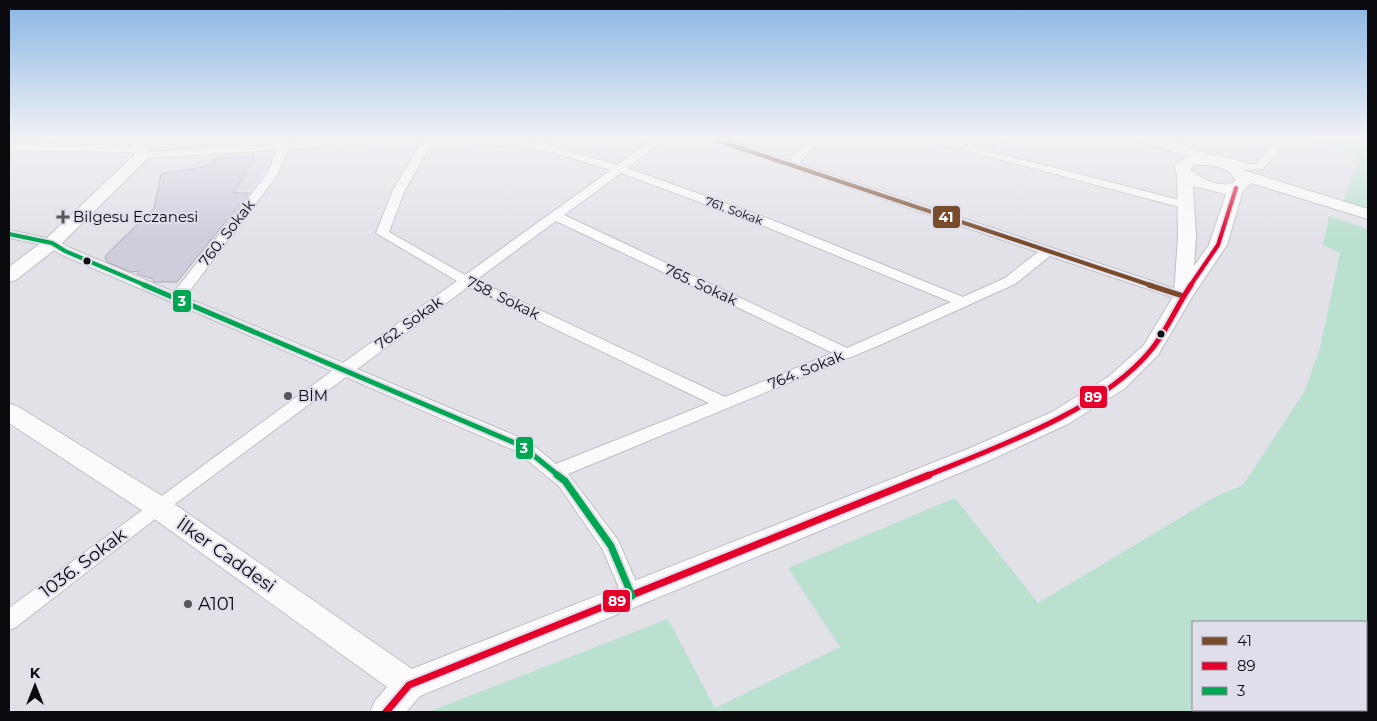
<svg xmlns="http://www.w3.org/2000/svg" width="1377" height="721" viewBox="0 0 1377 721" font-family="Montserrat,sans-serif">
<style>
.built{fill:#d7d6e4}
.green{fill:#bae0cf;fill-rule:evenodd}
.building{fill:#cfccdc;stroke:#aeaeb3}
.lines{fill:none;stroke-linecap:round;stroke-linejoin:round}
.street-casing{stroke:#bfbfc4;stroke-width:2}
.secondary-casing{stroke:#bfbfc4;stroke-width:2}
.street{fill:#fbfafc;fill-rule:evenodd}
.secondary{fill:#fbfafc;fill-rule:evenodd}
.bus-1-far1-casing{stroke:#e0deeb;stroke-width:7}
.bus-1-casing{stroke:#e0deeb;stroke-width:9}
.bus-2-far2-casing{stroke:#e0deeb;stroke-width:7}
.bus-2-far1-casing{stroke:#e0deeb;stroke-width:9}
.bus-2-casing{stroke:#e0deeb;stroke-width:11}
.bus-3-far2-casing{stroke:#e0deeb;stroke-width:7}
.bus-3-far1-casing{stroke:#e0deeb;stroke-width:9}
.bus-3-casing{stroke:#e0deeb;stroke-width:11}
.bus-1-far1{stroke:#7a4b2a;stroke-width:4}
.bus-1{stroke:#7a4b2a;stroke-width:5}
.bus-2-far2{stroke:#e4002b;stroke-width:4}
.bus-2-far1{stroke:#e4002b;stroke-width:5}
.bus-2{stroke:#e4002b;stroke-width:7}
.bus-3-far2{stroke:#00a651;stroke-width:4}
.bus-3-far1{stroke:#00a651;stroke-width:5}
.bus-3{stroke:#00a651;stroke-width:7}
.poi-dot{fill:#56565b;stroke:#e0deeb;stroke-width:2}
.bus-dot{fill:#0b0b0f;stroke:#e0deeb;stroke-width:2}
.labels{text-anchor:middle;stroke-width:4;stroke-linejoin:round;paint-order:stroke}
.far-street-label{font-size:12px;fill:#0b0b0f;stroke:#e0deeb}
.poi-label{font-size:15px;fill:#0b0b0f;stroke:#e0deeb;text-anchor:start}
.street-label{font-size:15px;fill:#0b0b0f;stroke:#e0deeb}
.near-street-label{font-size:18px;fill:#0b0b0f;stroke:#e0deeb}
.near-poi-label{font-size:18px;fill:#0b0b0f;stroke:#e0deeb;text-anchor:start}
.line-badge{stroke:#e0deeb;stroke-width:2}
.badge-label{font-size:14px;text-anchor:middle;font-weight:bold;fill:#fff}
</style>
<rect width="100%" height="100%" fill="#e2e1e8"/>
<g class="built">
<path d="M156 138H273V142L189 147 163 144Z"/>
<path d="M948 138H1003L996 150Z"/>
<path d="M265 152 266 164 252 190 195 192 212 158Z"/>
</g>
<g class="green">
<path d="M1302 138H1368V214L1341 205 1360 160 1358 156Z"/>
<path d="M1329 216 1368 229V712H428L668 619 715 708 840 647 788 568 955 498 1038 603 1215 497 1243 485 1304 392 1320 348 1340 253 1323 245ZM1193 622H1366V710H1193Z"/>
</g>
<path class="building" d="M255 156 234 193H249L177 282H154L153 279 137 274 139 271 131 272 107 262 105 257 109 252 154 208 161 174 213 165 216 159Z"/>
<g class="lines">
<defs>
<g id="street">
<path d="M278 138H288L289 143 362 138H481L546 144 617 165 654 138H666L627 168 767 218 963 297 1005 278 1038 252 705 138H722L790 161 810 138H821L799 164 1188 293 1190 296 1188 299H1178L1050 256 1015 284 880 345 568 474 618 540 642 596 639 602 632 605 625 602 603 550 559 486 516 451 346 377 164 512 16 627 9 630V608L332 371 60 254 48 246 9 238V230L56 240 70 248 174 292 267 174 277 150 143 158 138 155 143 152 278 144ZM423 140 393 190 376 233 457 281 343 363 185 297 276 177 288 149ZM434 140 545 150 611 170 465 275 389 232 405 190ZM621 173 759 224 951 302 847 348 564 215ZM556 221 833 353 725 397 476 280ZM468 287 709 403 556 464 528 441 357 369Z"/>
<path d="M919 138H938L1191 203 1193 205 1187 209Z"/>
<path d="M1278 138H1289L1263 169 1247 170 1213 157 1218 154 1248 164H1256Z"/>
<path d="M9 144 140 146 145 149 140 152 9 150Z"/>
</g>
<g id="secondary">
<path d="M128 138H143L151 155 148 158 58 247 16 280 9 282V267L46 239 135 154Z"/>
<path d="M1140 138H1163L1236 163 1246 171 1368 209V219L1251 183 1243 190 1227 245 1192 297 1158 355 1124 389 1068 424 986 462 420 696 406 712H370L375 701 387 687 149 515 9 423V404L17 406 167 499 412 669 970 448 1052 412 1108 377 1144 345 1174 295 1178 236 1177 174 1174 166 1186 156 1142 141ZM1194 165C1208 164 1229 165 1236 181 1223 190 1200 179 1190 169ZM1193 186 1226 194 1209 245 1194 266 1196 236Z"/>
</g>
</defs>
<use href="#street" class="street-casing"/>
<use href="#secondary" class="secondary-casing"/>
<use href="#street" class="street"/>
<use href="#secondary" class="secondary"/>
<defs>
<path id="bus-1-far1" d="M710 138 1153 286"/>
<path id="bus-1" d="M1149 285 1183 296"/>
<path id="bus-2-far2" d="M1190 286 1218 245 1236 188"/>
<path id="bus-2-far1" d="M926 476C997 447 1102 410 1151 350 1167 331 1177 305 1191 285"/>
<path id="bus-2" d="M386 712 409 685 929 475"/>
<path id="bus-3-far2" d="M9 234 52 243 65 251 147 286"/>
<path id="bus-3-far1" d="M144 285 522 446 559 476"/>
<path id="bus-3" d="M557 475 565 481 611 546 632 596"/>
</defs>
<use href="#bus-1-far1" class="bus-1-far1-casing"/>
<use href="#bus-1" class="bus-1-casing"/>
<use href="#bus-2-far2" class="bus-2-far2-casing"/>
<use href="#bus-2-far1" class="bus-2-far1-casing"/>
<use href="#bus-2" class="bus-2-casing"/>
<use href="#bus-3-far2" class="bus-3-far2-casing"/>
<use href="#bus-3-far1" class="bus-3-far1-casing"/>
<use href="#bus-3" class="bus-3-casing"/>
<use href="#bus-1-far1" class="bus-1-far1"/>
<use href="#bus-1" class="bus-1"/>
<use href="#bus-2-far2" class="bus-2-far2"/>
<use href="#bus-2-far1" class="bus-2-far1"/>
<use href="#bus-2" class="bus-2"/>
<use href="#bus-3-far2" class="bus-3-far2"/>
<use href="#bus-3-far1" class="bus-3-far1"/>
<use href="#bus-3" class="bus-3"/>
</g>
<linearGradient id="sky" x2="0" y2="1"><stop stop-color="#88b6e4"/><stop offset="0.58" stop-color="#f2f2f5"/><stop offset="1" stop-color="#f2f2f5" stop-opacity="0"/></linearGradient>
<rect width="1377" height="239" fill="url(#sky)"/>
<g class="poi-dot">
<path d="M60.5 209.5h5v5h5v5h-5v5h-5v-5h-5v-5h5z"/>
<circle cx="288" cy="396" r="5"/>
<circle cx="188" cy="604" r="5"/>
</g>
<g class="bus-dot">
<circle cx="87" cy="261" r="4.5"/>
<circle cx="1161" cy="334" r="4.5"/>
</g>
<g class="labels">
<g class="far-street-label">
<text transform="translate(734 211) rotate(20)" y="4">761. Sokak</text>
</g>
<g class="poi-label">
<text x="73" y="222">Bilgesu Eczanesi</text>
<text x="298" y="401">BİM</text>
</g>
<g class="street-label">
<text transform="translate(227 233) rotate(-52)" y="5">760. Sokak</text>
<text transform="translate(701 285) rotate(25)" y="5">765. Sokak</text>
<text transform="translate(503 298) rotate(26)" y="5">758. Sokak</text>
<text transform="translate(409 323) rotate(-36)" y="5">762. Sokak</text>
<text transform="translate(806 370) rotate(-22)" y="5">764. Sokak</text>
</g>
<g class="near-street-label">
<text transform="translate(226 555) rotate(35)" y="6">İlker Caddesi</text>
<text transform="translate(83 563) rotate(-37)" y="6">1036. Sokak</text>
</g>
<g class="near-poi-label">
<text x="198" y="610">A101</text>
</g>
</g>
<g class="line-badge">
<rect x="932" y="205" width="29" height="24" rx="5" fill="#7a4b2a"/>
<rect x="172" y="289" width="20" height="24" rx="5" fill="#00a651"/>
<rect x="1079" y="385" width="29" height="24" rx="5" fill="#e4002b"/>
<rect x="515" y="436" width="19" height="24" rx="5" fill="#00a651"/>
<rect x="602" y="589" width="29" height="24" rx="5" fill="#e4002b"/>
</g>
<g class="badge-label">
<text x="946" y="222">41</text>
<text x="182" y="306">3</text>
<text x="1093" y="402">89</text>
<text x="524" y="453">3</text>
<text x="617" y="606">89</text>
</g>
<rect width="1377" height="721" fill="none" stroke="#0b0b0f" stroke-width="20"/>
<rect x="1192" y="621" width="175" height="90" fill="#e0deeb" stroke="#8b8a93"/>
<rect x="1202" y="637" width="25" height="8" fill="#7a4b2a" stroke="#8b8a93"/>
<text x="1237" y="646" font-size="15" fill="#0b0b0f">41</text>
<rect x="1202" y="662" width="25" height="8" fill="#e4002b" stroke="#8b8a93"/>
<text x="1237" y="671" font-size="15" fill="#0b0b0f">89</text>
<rect x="1202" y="687" width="25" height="8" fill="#00a651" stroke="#8b8a93"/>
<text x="1237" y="696" font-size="15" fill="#0b0b0f">3</text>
<g transform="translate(35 686)" stroke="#e0deeb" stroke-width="4" paint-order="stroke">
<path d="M0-4L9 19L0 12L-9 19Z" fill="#0b0b0f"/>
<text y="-8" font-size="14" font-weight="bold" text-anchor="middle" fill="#0b0b0f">K</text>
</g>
</svg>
